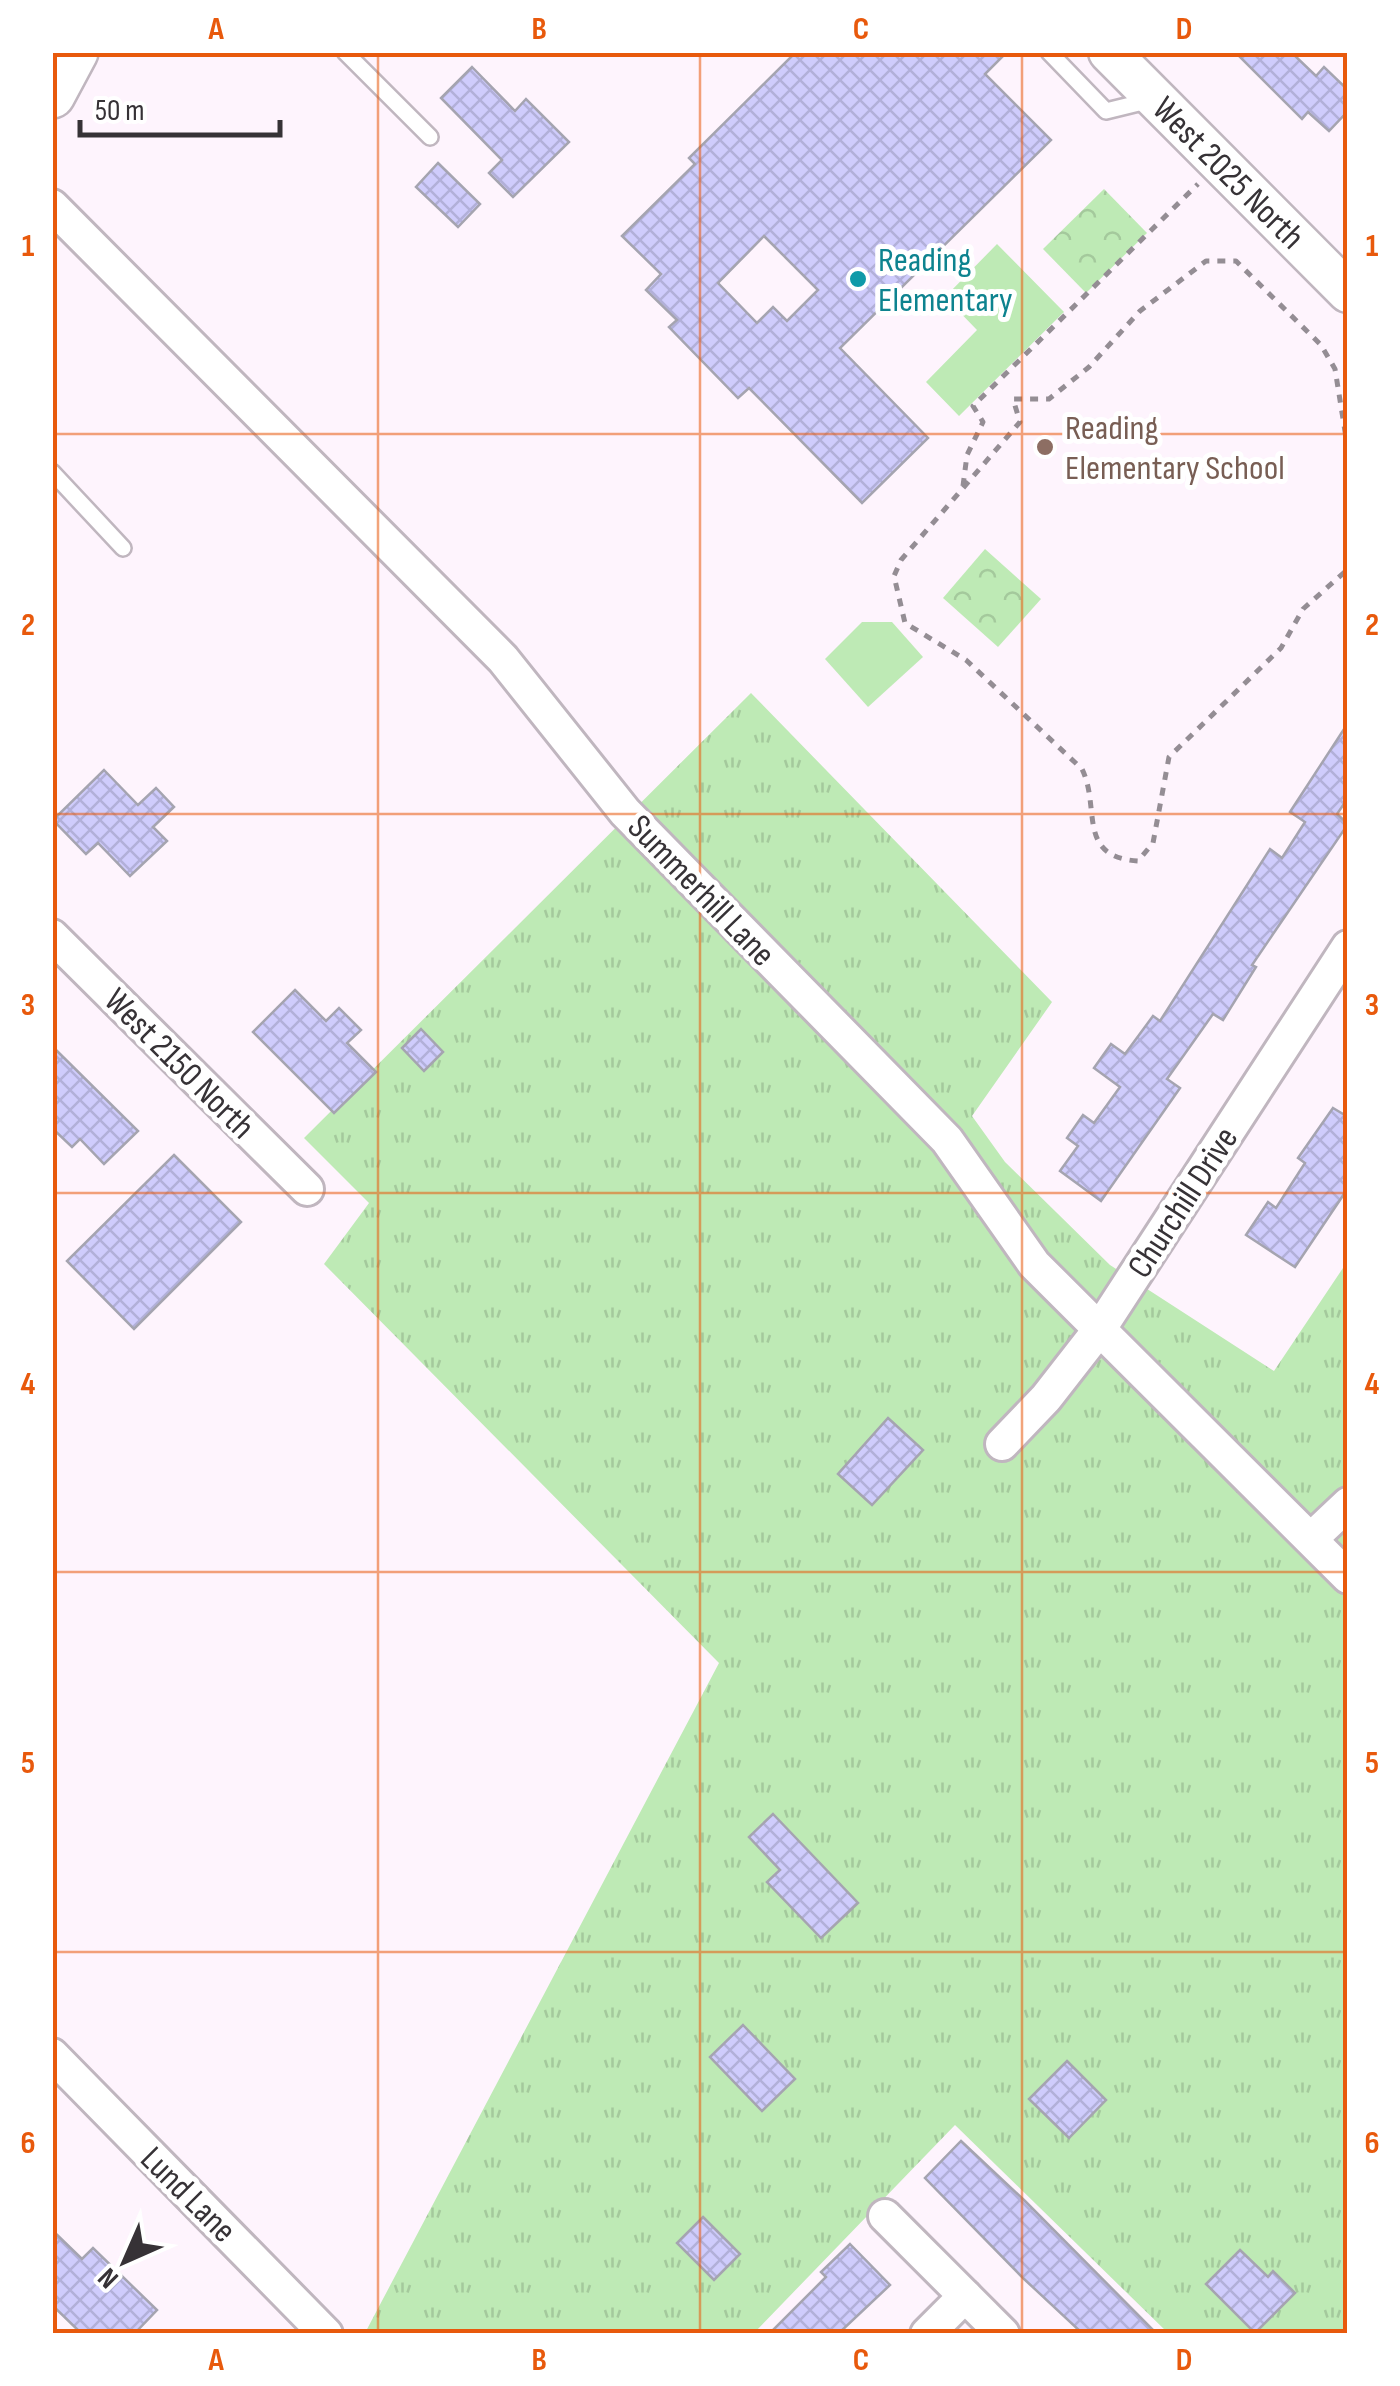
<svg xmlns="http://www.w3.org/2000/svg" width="1400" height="2386" viewBox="0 0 1400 2386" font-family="'Sofia Sans Condensed',sans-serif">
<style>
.grass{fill:url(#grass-tufts)}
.park{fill:url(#park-crowns)}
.garden{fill:#beeab5}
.building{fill:url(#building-cross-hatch);stroke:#a5a4b0;stroke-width:2.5;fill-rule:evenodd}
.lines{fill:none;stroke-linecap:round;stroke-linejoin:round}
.service-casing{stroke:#c0b6bf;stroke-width:20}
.minor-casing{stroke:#c0b6bf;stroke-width:38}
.tertiary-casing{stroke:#c0b6bf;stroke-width:45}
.secondary-casing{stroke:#c0b6bf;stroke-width:50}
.path{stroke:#948d94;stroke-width:5;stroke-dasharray:8 8;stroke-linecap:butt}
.service{stroke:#fff;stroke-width:15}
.minor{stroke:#fff;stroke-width:32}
.tertiary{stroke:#fff;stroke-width:40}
.secondary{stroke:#fff;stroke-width:45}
.grid{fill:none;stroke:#e8590c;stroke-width:2.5;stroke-opacity:0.55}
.culture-dot{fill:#0f9aa8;stroke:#fff;stroke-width:4}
.education-dot{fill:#8d6e63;stroke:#fff;stroke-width:4}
.labels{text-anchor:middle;stroke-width:10;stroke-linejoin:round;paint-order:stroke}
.street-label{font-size:35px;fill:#363236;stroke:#fff}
.culture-label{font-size:35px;fill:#0d838f;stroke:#fff;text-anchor:start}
.education-label{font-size:35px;fill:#785e54;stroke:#fff;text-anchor:start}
.neatline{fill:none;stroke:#e8590c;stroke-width:4}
.grid-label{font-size:32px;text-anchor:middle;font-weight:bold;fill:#e8590c}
</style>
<defs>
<pattern id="grass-tufts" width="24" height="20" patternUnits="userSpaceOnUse" patternTransform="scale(2.5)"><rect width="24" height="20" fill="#beeab5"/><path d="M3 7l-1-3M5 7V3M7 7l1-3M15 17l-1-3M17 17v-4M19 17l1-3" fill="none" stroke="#a4c99c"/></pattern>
<pattern id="park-crowns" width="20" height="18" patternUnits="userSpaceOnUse" patternTransform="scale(2.5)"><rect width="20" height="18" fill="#beeab5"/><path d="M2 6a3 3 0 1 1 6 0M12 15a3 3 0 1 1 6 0" fill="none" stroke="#a4c99c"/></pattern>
<pattern id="building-cross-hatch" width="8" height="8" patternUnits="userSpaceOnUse" patternTransform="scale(2.5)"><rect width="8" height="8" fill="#cfccfc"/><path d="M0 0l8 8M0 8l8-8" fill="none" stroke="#b2b0d9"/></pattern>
</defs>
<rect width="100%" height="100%" fill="#fef4fd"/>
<path class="grass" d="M751 693 1052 1002 972 1116 1005 1162 1110 1265 1274 1371 1347 1262V2333H1168L955 2125 754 2333H365L719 1663 324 1264 369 1203 304 1138Z"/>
<g class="park">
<path d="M1104 189 1147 233 1086 293 1043 249Z"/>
<path d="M985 549 1041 599 998 647 943 598Z"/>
</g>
<g class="garden">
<path d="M997 244 1064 312 959 416 926 382 977 330 945 297Z"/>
<path d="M862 622H892L923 657 868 707 825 659Z"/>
</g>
<g class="building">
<path d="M796 52H1007L985 74 1051 140 840 348 928 438 862 503 749 388 738 398 669 327 677 320 646 290 661 274 622 236 695 164 689 158ZM764 236 818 290 787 321 773 307 757 323 718 283Z"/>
<path d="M1235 52H1291L1316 76 1324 67 1348 90V111L1329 131 1308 112 1302 119Z"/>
<path d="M472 67 515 111 526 99 569 142 513 197 489 173 502 160 441 98Z"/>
<path d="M438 163 480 204 458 227 416 187Z"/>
<path d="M1348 723V798L1337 814 1348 824 1252 965 1256 967 1223 1020 1213 1014 1167 1079 1180 1088 1101 1201 1060 1171 1078 1146 1067 1138 1083 1115 1094 1123 1120 1087 1094 1068 1111 1044 1125 1054 1153 1016 1160 1021 1270 849 1282 858 1305 822 1290 812Z"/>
<path d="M104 770 138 805 156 788 174 807 153 827 167 841 130 876 98 843 86 854 53 820Z"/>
<path d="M295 990 326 1021 339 1008 361 1030 347 1043 376 1072 334 1113 253 1032Z"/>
<path d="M421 1029 443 1052 424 1071 402 1048Z"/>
<path d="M52 1046 138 1131 104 1164 80 1139 72 1147 52 1128Z"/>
<path d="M1333 1108 1348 1117V1188L1295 1267 1246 1235 1268 1202 1276 1208 1305 1163 1298 1158Z"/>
<path d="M174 1155 241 1222 134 1329 67 1261Z"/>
<path d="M888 1418 923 1450 872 1505 838 1474Z"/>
<path d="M773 1814 858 1903 821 1938 767 1882 780 1870 749 1837Z"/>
<path d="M743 2025 795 2079 762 2111 710 2057Z"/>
<path d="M1067 2061 1106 2100 1069 2138 1029 2099Z"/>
<path d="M961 2141 1025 2201 1157 2334H1083L1023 2278 925 2178Z"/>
<path d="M703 2217 740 2254 714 2280 677 2243Z"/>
<path d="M52 2230 82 2259 93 2248 157 2310 134 2334H82L52 2305Z"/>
<path d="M850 2244 890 2285 838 2334H769L826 2277 821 2272Z"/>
<path d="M1240 2250 1268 2277 1273 2271 1295 2293 1255 2333 1206 2284Z"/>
</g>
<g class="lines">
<defs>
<g id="service">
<path d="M345 52 430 137"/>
<path d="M1049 52 1106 111 1151 100"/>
<path d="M52 472 123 548"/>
</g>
<g id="minor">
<path d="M52 206 503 659 625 812 947 1140 1034 1264 1348 1577"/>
<path d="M52 936 307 1189"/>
<path d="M1002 1444 1046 1398 1099 1330 1348 947"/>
<path d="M1311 1539 1348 1504"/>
<path d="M52 2055 326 2334"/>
<path d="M885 2216 1003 2334"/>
<path d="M927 2334 965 2296"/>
</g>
<g id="tertiary">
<path id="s1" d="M1109 52 1348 292"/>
</g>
<path id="secondary" d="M52 95 75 52"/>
</defs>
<use href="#service" class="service-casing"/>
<use href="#minor" class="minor-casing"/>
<use href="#tertiary" class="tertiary-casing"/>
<use href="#secondary" class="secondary-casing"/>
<g class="path">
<path d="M1348 450 1335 369 1321 345 1236 261H1206L1140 311 1089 367 1049 399H1013L1020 422 901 560 894 576 905 623 966 660 1082 769C1101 808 1076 857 1138 861L1153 843 1169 757 1281 648 1303 609 1348 569"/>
<path d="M963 486 967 455 983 422 973 406 1198 184"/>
</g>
<use href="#service" class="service"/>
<use href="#minor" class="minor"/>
<use href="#tertiary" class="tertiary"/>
<use href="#secondary" class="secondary"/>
</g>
<path class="grid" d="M378 52V2334M700 52V2334M1022 52V2334M52 434H1348M52 814H1348M52 1193H1348M52 1572H1348M52 1952H1348"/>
<circle class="culture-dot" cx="858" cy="279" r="10"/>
<circle class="education-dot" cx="1045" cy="447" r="10"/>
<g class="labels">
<g class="street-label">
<text dy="12" stroke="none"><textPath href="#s1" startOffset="170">West 2025 North</textPath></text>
<text transform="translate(702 890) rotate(46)" y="12">Summerhill Lane</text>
<text transform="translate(180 1063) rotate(45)" y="12">West 2150 North</text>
<text transform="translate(1182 1202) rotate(-57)" y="12">Churchill Drive</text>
<text transform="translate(189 2194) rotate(45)" y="12">Lund Lane</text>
</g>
<g class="culture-label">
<text x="878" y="271">Reading<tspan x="878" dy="40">Elementary</tspan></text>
</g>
<g class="education-label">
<text x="1065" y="439">Reading<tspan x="1065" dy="40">Elementary School</tspan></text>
</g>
</g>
<rect width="1400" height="2386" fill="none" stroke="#ffffff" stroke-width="110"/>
<g transform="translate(125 2261) rotate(225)" stroke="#ffffff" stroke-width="8" paint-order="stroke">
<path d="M0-8L18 38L0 25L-18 38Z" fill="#363236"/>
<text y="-15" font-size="28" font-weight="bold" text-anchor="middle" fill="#363236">N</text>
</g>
<path d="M80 120v15h200v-15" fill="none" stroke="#363236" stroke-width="5"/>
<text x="95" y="120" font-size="30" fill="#363236" stroke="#ffffff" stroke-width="8" paint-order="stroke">50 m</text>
<rect x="55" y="55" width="1290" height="2276" class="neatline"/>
<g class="grid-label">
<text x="216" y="39">A</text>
<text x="539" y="39">B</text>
<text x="861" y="39">C</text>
<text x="1184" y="39">D</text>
<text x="28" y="256">1</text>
<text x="1372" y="256">1</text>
<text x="28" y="635">2</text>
<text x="1372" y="635">2</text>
<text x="28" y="1015">3</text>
<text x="1372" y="1015">3</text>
<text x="28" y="1394">4</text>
<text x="1372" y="1394">4</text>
<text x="28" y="1773">5</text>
<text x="1372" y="1773">5</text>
<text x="28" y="2153">6</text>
<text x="1372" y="2153">6</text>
<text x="216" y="2370">A</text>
<text x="539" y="2370">B</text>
<text x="861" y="2370">C</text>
<text x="1184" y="2370">D</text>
</g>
</svg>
